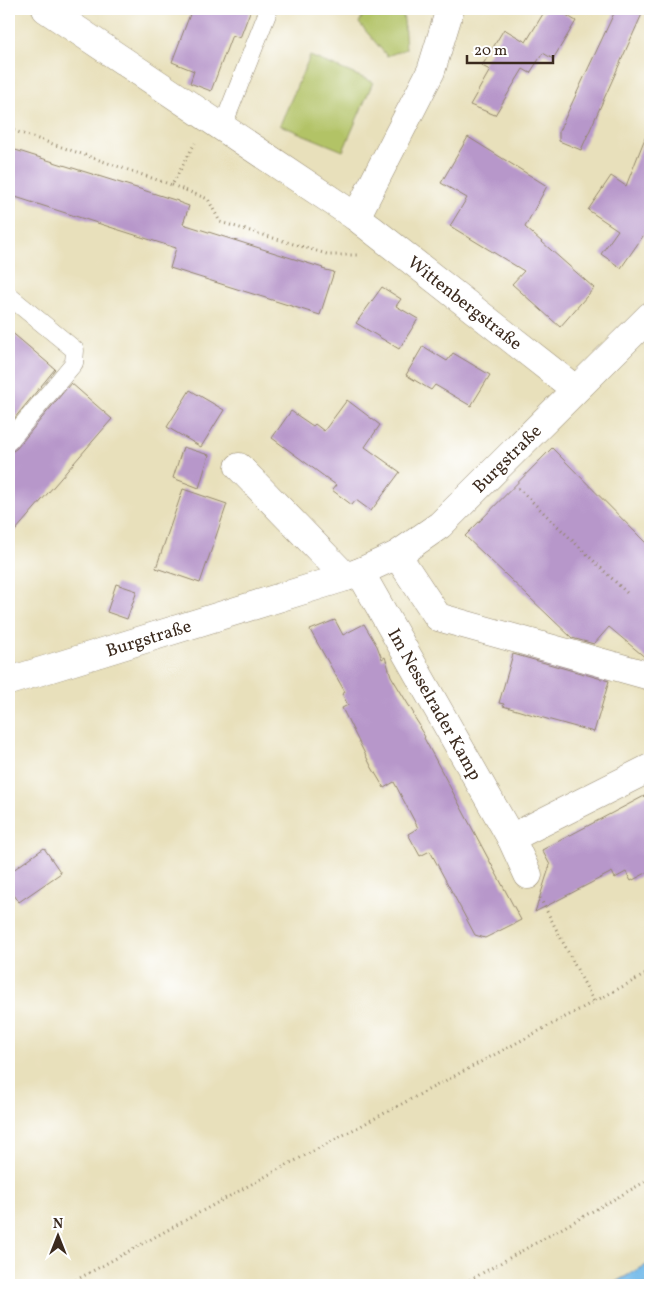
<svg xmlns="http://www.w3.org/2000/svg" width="659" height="1294" viewBox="0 0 659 1294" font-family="Vollkorn,serif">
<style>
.green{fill:#b2c366;stroke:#767642}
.water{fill:#72b9e9;stroke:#567284}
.building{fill:#b797ca}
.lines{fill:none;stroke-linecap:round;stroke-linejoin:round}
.lane-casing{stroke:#92856c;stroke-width:19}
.street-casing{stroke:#92856c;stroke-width:29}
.path{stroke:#92856c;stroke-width:3;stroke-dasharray:1 4;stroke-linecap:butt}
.lane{stroke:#fff;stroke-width:18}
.street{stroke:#fff;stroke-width:28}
.labels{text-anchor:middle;stroke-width:4;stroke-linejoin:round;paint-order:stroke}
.street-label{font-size:18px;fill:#3b2a1e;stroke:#fff}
</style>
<rect width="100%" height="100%" fill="#fff"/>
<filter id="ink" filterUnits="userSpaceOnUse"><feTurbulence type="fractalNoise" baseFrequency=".02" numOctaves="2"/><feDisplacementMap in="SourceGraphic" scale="10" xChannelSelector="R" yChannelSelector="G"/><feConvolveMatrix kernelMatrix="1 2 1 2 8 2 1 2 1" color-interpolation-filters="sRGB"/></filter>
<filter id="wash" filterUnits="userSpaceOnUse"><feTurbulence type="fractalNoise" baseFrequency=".0096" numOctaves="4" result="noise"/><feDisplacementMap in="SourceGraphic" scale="20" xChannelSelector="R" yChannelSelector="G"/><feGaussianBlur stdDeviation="1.12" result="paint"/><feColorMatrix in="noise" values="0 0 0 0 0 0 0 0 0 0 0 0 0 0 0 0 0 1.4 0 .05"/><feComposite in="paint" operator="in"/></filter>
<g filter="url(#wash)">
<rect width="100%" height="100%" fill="#e8e0bb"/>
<g class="green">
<path d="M366 9H402L404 21 406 49 387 56 359 23Z"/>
<path d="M310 56 373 82 343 151 280 125Z"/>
</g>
<path class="water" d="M650 1263V1285H610Z"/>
<g id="blocks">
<g class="building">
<path d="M192 9H251L240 38 232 35 211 91 190 83 194 71 172 62Z"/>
<path d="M546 9H556L576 21 553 59 543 53 530 73 523 69 495 115 470 105 490 70 482 66 504 29 526 42Z"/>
<path d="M616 9H630L642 14 581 150 559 141V131Z"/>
<path d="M649 128H650V226L621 268 601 254 618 230 588 210 611 176 626 186Z"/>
<path d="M468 137 547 186 525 227 594 288 560 327 512 284 524 271 450 226 467 198 441 183Z"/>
<path d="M9 148 178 201V202L189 206 183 224 323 268 322 269 334 272 320 315 170 268 176 248 9 195Z"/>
<path d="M382 287 401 299 396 306 418 319 399 349 356 323Z"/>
<path d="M9 330 55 369 9 425Z"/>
<path d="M423 346 447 361 453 353 490 375 471 406 435 385 431 390 406 375Z"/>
<path d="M71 383 112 419 9 538V451H13L17 448Z"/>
<path d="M190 390 224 410 201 447 167 427Z"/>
<path d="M347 400 380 425 365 447 400 472 371 511 356 500 352 505 332 490 336 485 272 438 291 411 313 426 315 424 324 431Z"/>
<path d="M183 447 209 455 199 488 173 478Z"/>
<path d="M552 448 650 547V660L647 659 609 627 594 644 572 638 465 536Z"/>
<path d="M183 489 227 504 200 583 156 568Z"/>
<path d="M116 584 137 591 127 619 107 612Z"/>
<path d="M335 620 343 635 364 624 377 646 382 659 385 657 391 676 414 714 413 715 420 726 419 727 425 737 424 738 521 920 485 938 475 935 430 851 420 856 408 834 418 828 394 782 384 788 371 766 342 708 348 705 342 694 345 692 310 630Z"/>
<path d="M513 654 609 681 594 732 547 719 503 706 504 704 499 703Z"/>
<path d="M650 793V871L631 881 626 872 615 878 612 872 535 912 550 865 542 850Z"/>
<path d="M44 848 61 873 19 902 9 888V873Z"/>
</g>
</g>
</g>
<g filter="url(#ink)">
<use href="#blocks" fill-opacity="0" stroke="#92856c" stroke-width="1"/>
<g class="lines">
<defs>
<g id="lane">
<path d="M222 128 269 9"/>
<path d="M9 296 75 350 74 363 9 441"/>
</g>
<g id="street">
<path id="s1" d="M46 9 356 217 575 389"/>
<path d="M356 217 431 71 450 9"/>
<path d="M239 467 346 577"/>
<path d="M397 555 438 617 650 676"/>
<path id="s2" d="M360 572 511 838 528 875"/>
<path id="s3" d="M9 681 346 577 360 572 397 555 440 525 650 316"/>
<path d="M511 838 650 768"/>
</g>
</defs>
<use href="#lane" class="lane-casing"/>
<use href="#street" class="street-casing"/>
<g class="path">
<path d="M9 129 172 185 195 143"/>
<path d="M172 185 208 199 220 222 330 255H359"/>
<path d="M518 488 627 593"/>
<path d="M540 898 594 1002"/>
<path d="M67 1285 270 1174 650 972"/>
<path d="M461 1285 650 1179"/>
</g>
<use href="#lane" class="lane"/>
<use href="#street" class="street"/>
</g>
</g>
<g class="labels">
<g class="street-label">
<text dy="6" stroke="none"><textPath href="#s1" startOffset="512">Wittenbergstraße</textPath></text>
<text dy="6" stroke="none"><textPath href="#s3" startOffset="555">Burgstraße</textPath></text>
<text dy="6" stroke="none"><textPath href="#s3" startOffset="146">Burgstraße</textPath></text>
<text dy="6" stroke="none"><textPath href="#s2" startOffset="152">Im Nesselrader Kamp</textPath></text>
</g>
</g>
<rect width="659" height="1294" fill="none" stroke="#fff" stroke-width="30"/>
<g transform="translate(58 1236)" stroke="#ffffff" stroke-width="4" paint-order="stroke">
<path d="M0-4L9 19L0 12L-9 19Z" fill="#3b2a1e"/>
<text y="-8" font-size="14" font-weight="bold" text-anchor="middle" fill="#3b2a1e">N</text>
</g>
<path d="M467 55v8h86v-8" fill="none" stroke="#3b2a1e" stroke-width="2.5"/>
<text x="474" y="55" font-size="15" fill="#3b2a1e" stroke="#ffffff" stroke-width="4" paint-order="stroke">20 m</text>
</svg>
